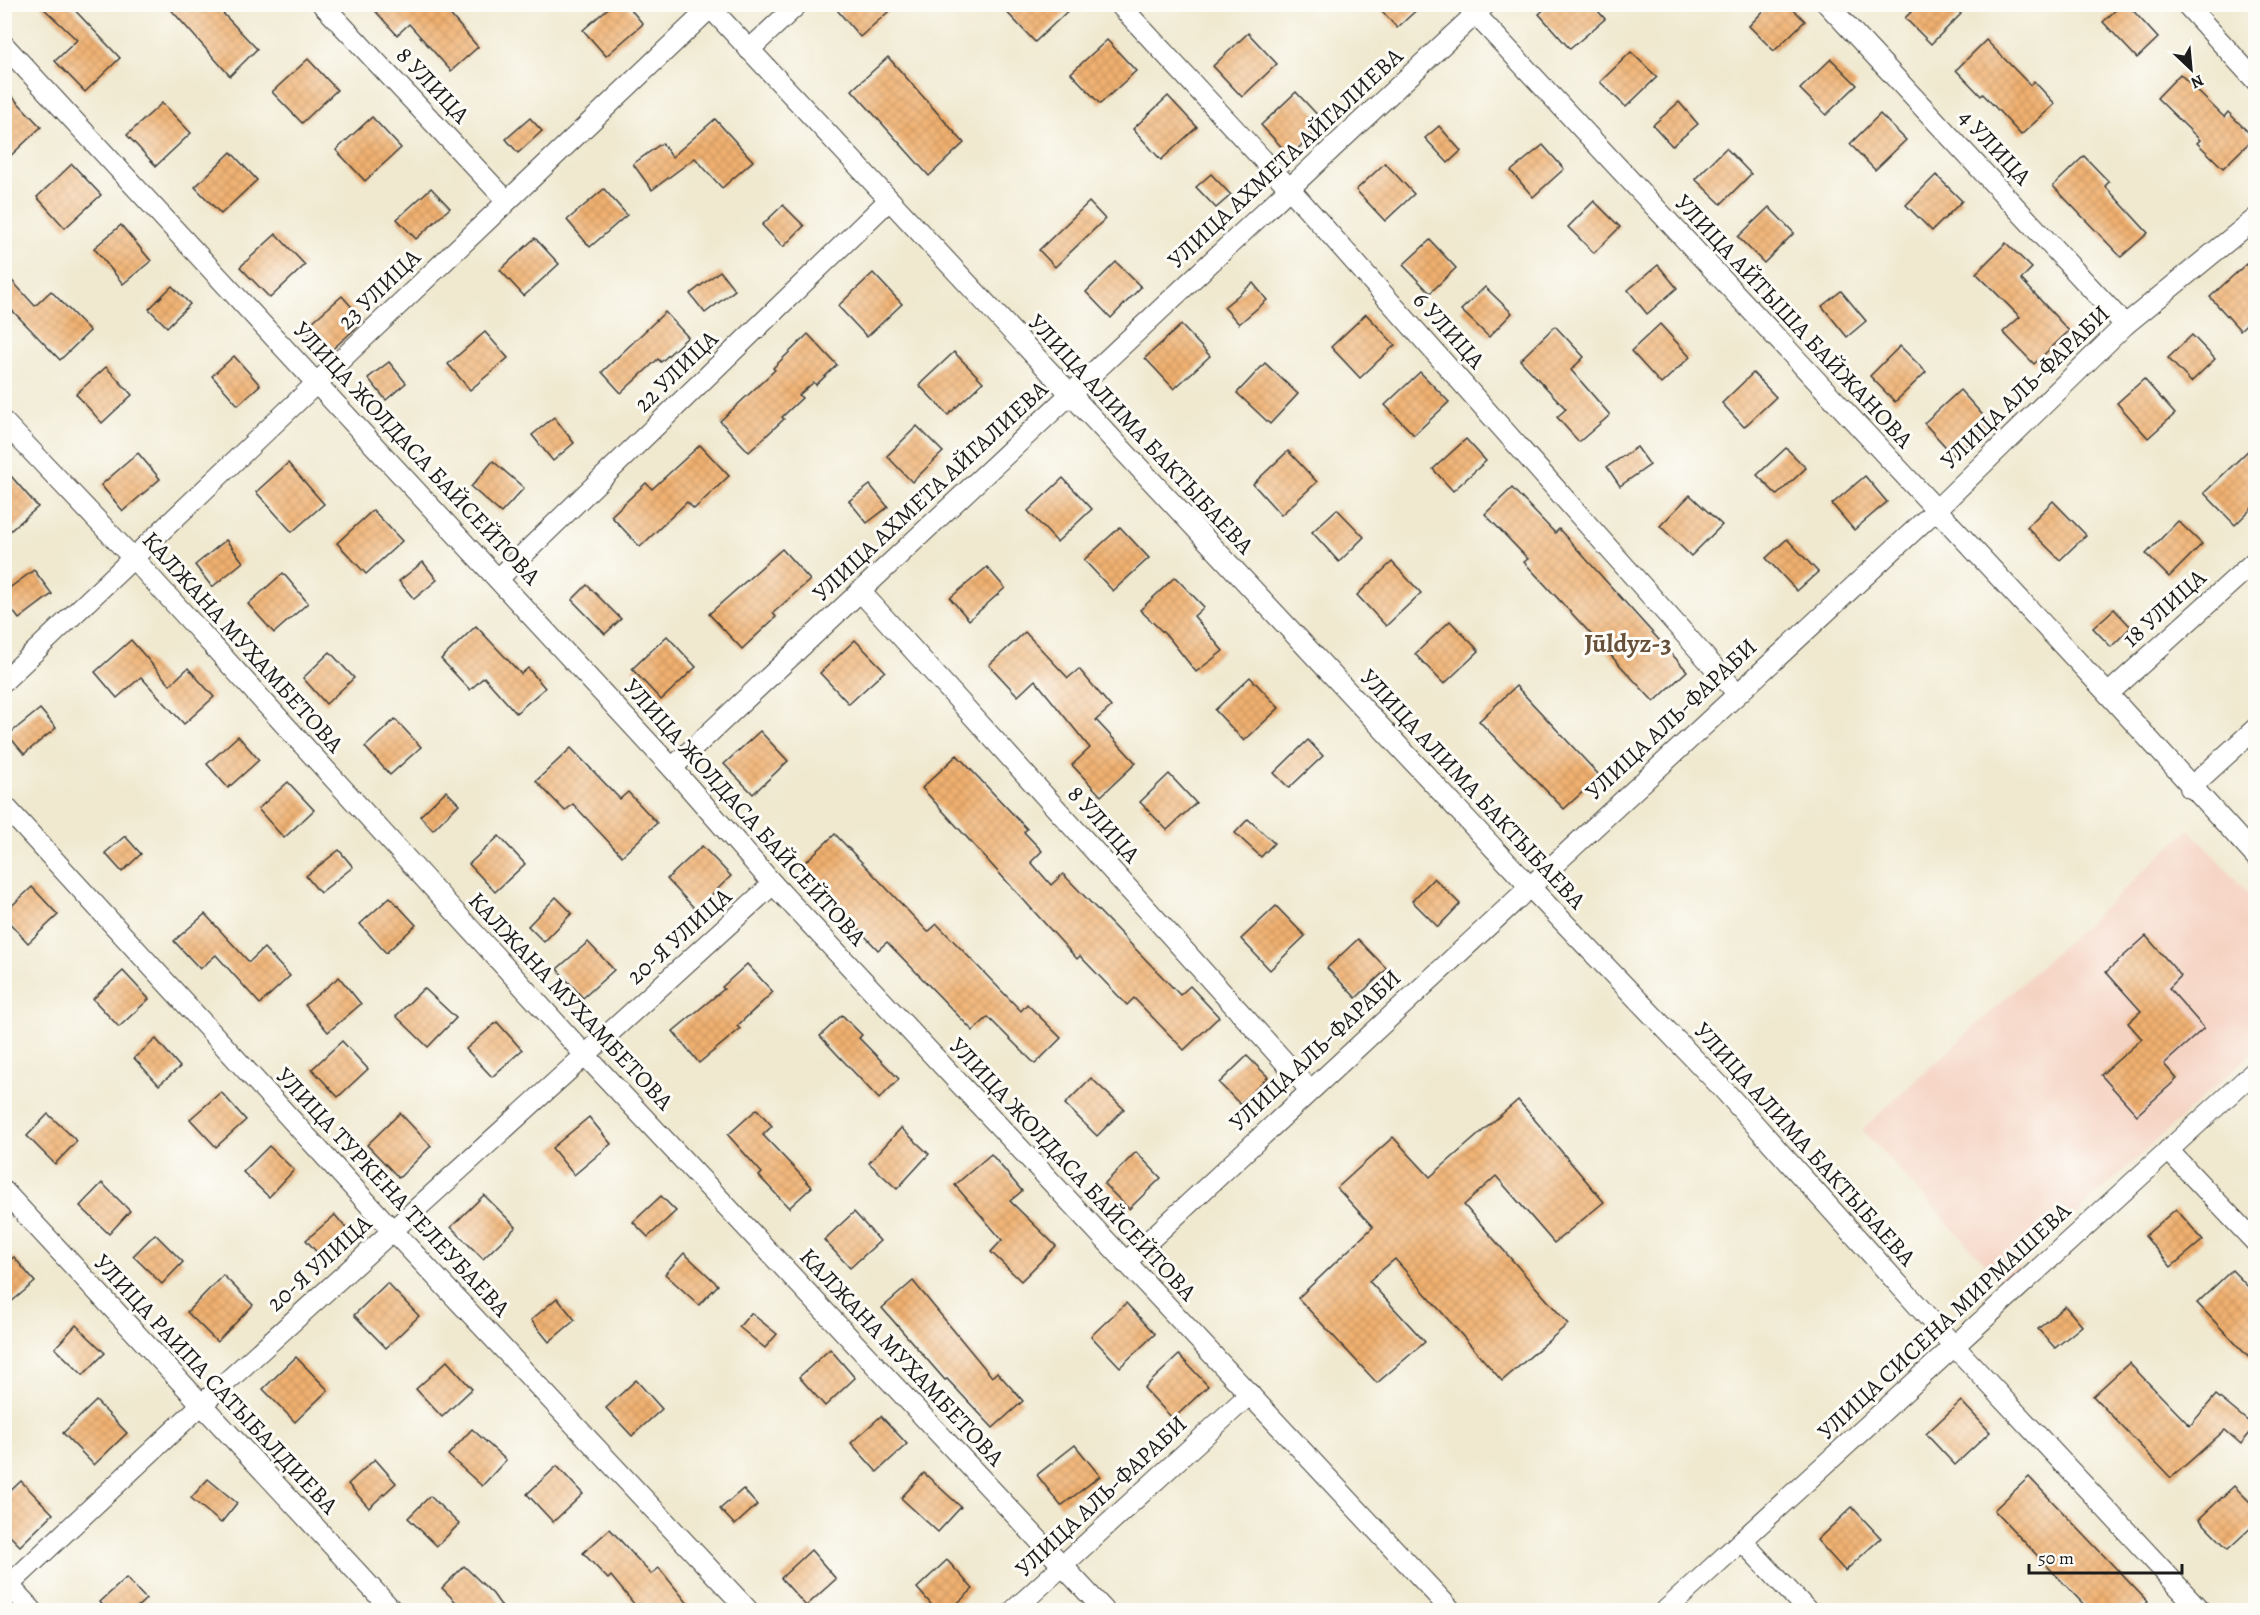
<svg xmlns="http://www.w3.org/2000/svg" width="2260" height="1615" viewBox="0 0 2260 1615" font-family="Alegreya,serif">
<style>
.built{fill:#f5d3c2}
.building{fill:url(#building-cross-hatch)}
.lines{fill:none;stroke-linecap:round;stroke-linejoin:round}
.street-casing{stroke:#3c3b37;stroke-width:22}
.street{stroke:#fff;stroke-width:20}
.labels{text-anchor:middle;stroke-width:6;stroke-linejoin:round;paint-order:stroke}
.street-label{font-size:24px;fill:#1c1c1c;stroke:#fdfcf7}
.neighbourhood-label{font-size:26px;font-weight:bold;fill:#665039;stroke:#fdfcf7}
</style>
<defs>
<pattern id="building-cross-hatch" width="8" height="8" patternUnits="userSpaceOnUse" patternTransform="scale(1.5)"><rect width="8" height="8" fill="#f0b070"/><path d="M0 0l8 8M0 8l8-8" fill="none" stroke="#cd9760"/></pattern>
</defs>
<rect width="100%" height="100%" fill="#fdfcf7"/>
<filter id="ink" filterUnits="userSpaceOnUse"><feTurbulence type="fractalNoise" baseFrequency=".0167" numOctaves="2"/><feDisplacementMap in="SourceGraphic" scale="12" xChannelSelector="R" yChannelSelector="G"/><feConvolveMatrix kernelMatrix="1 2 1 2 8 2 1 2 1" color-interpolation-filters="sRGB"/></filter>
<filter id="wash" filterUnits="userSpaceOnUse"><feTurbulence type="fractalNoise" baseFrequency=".008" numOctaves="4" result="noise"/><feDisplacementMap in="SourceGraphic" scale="24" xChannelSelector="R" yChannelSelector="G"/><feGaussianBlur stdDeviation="1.35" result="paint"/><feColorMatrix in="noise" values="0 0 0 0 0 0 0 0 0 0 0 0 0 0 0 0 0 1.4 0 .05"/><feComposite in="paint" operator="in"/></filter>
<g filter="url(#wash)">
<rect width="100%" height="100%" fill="#f0e9d0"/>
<path class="built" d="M2190 829 2255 901V1050L2002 1282 1862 1130Z"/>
<g id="blocks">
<g class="building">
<path d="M39 4H69L120 58 85 92 55 61 77 40Z"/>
<path d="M166 4H214L257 49 230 76Z"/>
<path d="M369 4H441L478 47 451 71 409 24 397 35Z"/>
<path d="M613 4H626L643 24 606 56 583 30Z"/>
<path d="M832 4H897L860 37Z"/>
<path d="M999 4H1075L1035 42Z"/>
<path d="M1376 4H1423L1397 28Z"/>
<path d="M1550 4H1592L1605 19 1570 49 1539 14Z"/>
<path d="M1770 4H1788L1805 21 1774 51 1749 26Z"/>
<path d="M1919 4H1951L1961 14 1931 44 1905 18Z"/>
<path d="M2122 4H2127L2158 38 2137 58 2103 22Z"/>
<path d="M1248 33 1277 64 1242 97 1213 66Z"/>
<path d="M1107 40 1136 71 1100 104 1071 73Z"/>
<path d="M1986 40 2030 85 2034 81 2055 104 2021 135 1983 94 1981 96 1956 70Z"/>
<path d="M1631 52 1657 77 1626 107 1600 82Z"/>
<path d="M888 57 964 143 929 176 852 90Z"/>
<path d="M308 59 337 90 302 123 272 92Z"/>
<path d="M1831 59 1857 85 1826 115 1800 89Z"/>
<path d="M2180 74 2224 117 2228 112 2254 138 2223 168 2197 143 2200 140 2157 98Z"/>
<path d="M4 88 41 127 4 162Z"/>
<path d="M1296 92 1325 123 1290 156 1261 125Z"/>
<path d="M1168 96 1197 127 1161 160 1133 129Z"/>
<path d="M1679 102 1698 124 1672 146 1653 125Z"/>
<path d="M162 103 191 133 156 166 127 135Z"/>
<path d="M1880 114 1906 140 1875 170 1850 144Z"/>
<path d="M372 117 401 148 365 181 336 150Z"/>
<path d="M530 118 542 131 518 153 506 139Z"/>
<path d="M715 119 753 161 722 188 695 158 652 190 633 164 662 143 672 157Z"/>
<path d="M1439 126 1461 151 1448 163 1425 138Z"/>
<path d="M1543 145 1564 169 1533 197 1511 171Z"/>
<path d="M1726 148 1751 174 1721 204 1695 179Z"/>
<path d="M231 152 257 180 221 214 195 187Z"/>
<path d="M2084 156 2109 182 2105 186 2148 233 2121 257 2053 186Z"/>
<path d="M1385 163 1414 194 1385 221 1356 190Z"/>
<path d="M72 164 101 195 65 228 37 197Z"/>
<path d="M1211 174 1231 195 1216 208 1196 187Z"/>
<path d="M1936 175 1962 201 1932 231 1906 205Z"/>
<path d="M431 188 450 208 416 239 397 219Z"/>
<path d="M604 189 627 215 590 247 567 220Z"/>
<path d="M1594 201 1620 227 1594 253 1568 227Z"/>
<path d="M1089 202 1105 219 1055 267 1039 250Z"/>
<path d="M783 205 804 226 783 247 762 225Z"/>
<path d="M1769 207 1794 233 1764 263 1738 237Z"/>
<path d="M121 225 151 261 123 284 94 248Z"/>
<path d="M276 234 305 265 270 298 240 267Z"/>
<path d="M535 238 559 264 524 296 500 270Z"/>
<path d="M1430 240 1456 268 1430 293 1403 265Z"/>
<path d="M2006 243 2032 268 2021 279 2069 331 2034 364 2003 332 2020 317 1976 273Z"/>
<path d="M1116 262 1141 287 1111 318 1086 292Z"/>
<path d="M2246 264 2256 275V315L2240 330 2210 297Z"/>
<path d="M1658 265 1677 288 1647 314 1628 290Z"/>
<path d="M720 271 735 290 705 313 690 294Z"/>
<path d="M4 272 35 306 51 291 90 331 60 360 4 302Z"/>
<path d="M873 273 902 304 867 337 838 306Z"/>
<path d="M1253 283 1267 300 1239 324 1224 307Z"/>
<path d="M172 286 190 304 167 327 149 309Z"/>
<path d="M1485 287 1512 313 1489 337 1461 310Z"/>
<path d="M1841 291 1866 321 1847 337 1822 306Z"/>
<path d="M342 296 364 321 327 354 305 328Z"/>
<path d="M665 312 688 337 661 362 658 359 621 393 602 372Z"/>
<path d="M1366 314 1395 345 1360 378 1331 347Z"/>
<path d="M1660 324 1690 357 1661 384 1631 351Z"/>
<path d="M1181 325 1210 356 1174 389 1145 358Z"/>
<path d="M1555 326 1584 357 1571 370 1610 415 1579 442 1557 417 1566 409 1520 360Z"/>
<path d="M485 332 508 358 470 390 448 364Z"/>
<path d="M808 334 837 365 816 385 814 382 799 395 802 398 782 417 784 419 749 452 720 421 775 370 773 368Z"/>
<path d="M2192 335 2215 359 2191 382 2168 358Z"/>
<path d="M1900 346 1926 372 1895 402 1870 376Z"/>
<path d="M954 352 983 382 948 415 919 385Z"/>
<path d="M234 356 260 385 238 405 212 376Z"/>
<path d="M389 362 406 383 386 400 368 378Z"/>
<path d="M1265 363 1298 394 1270 424 1237 393Z"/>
<path d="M106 367 132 395 102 423 76 394Z"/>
<path d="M1420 372 1449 402 1414 435 1385 405Z"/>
<path d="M1753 373 1776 397 1744 427 1722 403Z"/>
<path d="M2144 379 2175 414 2148 438 2117 403Z"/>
<path d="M1960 390 1990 423 1954 456 1924 423Z"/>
<path d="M554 417 574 443 553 461 532 435Z"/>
<path d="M917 426 943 452 912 482 887 456Z"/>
<path d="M1466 439 1486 461 1453 491 1433 469Z"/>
<path d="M2256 443V504L2235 525 2204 493Z"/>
<path d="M700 445 729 476 694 509 687 502 640 547 611 516 646 483 652 489Z"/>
<path d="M1637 447 1650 465 1620 486 1607 467Z"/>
<path d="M1786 448 1806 468 1777 495 1757 475Z"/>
<path d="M1288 451 1317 482 1281 515 1253 484Z"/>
<path d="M138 453 160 479 123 511 101 485Z"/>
<path d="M493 461 524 488 501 513 471 487Z"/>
<path d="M288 463 324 504 292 532 256 492Z"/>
<path d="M4 468 38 507 4 536Z"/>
<path d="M1865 476 1887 502 1854 530 1832 504Z"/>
<path d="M1063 478 1092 509 1057 542 1028 511Z"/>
<path d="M870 485 888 507 867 523 849 501Z"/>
<path d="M1512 488 1555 533 1559 529 1687 671 1654 702 1524 562 1528 559 1485 514Z"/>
<path d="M1690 495 1722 525 1691 556 1660 526Z"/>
<path d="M2053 501 2086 535 2060 560 2027 527Z"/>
<path d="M1337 509 1364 537 1339 562 1312 532Z"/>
<path d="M373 510 402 541 366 574 337 543Z"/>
<path d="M2178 521 2202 544 2169 577 2146 554Z"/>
<path d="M1120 527 1149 558 1113 591 1084 560Z"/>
<path d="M1787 539 1818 572 1797 591 1766 558Z"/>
<path d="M226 540 243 562 212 587 195 565Z"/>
<path d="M782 549 810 580 773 613 776 617 742 649 709 614Z"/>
<path d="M423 562 437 580 414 599 399 581Z"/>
<path d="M1392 562 1421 593 1386 626 1357 595Z"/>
<path d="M987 567 1005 588 969 620 950 598Z"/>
<path d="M34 570 52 594 19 619 4 599V592Z"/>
<path d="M283 573 308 603 274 633 248 604Z"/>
<path d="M1175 577 1204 607 1194 616 1223 651 1196 672 1170 639 1140 610Z"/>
<path d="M587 585 621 619 605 634 572 600Z"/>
<path d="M2114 609 2131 627 2111 647 2093 628Z"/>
<path d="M1450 621 1479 651 1444 684 1415 654Z"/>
<path d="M476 626 521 674 528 668 545 688 516 713 484 677 470 690 441 659Z"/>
<path d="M1025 632 1068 678 1079 669 1111 707 1096 720 1136 763 1101 796 1072 765 1090 748 1035 680 1018 696 989 665Z"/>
<path d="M667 636 696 667 661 700 632 669Z"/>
<path d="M131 640 170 685 188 668 214 697 184 724 141 677 117 698 95 672Z"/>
<path d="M855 640 885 671 849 704 820 673Z"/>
<path d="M330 652 354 678 326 704 303 678Z"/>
<path d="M1250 677 1279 708 1244 741 1215 710Z"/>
<path d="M1516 686 1600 776 1564 809 1479 721Z"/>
<path d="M40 709 56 728 24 754 8 735Z"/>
<path d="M395 719 421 747 390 775 365 747Z"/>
<path d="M760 731 788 761 753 794 724 764Z"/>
<path d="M238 736 259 760 228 788 207 764Z"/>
<path d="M1308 740 1323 756 1289 788 1274 773Z"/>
<path d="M571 748 620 799 628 792 657 823 622 856 573 804 565 811 536 781Z"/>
<path d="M957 755 1027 829 1024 832 1042 851 1031 862 1051 885 1063 874 1180 995 1190 986 1219 1017 1184 1050 1134 998 1127 1005 1080 956 1077 959 922 788Z"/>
<path d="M1169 774 1196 803 1167 830 1140 802Z"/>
<path d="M288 782 314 810 284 838 258 809Z"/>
<path d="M446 791 459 804 433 830 420 816Z"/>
<path d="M1248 819 1274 843 1261 857 1235 833Z"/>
<path d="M835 834 928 932 937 924 1021 1011 1027 1004 1061 1038 1035 1064 988 1017 973 1031 887 942 878 950 800 867Z"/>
<path d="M125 836 141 854 122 872 105 853Z"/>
<path d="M499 836 525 864 495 892 469 864Z"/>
<path d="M702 846 731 876 696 910 667 879Z"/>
<path d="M339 850 353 867 320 893 306 876Z"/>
<path d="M1434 878 1460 904 1438 927 1412 901Z"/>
<path d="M32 887 58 915 28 943 4 917V913Z"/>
<path d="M390 897 416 925 386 953 360 924Z"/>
<path d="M556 897 572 913 544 942 528 926Z"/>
<path d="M1276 906 1305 936 1270 970 1241 939Z"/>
<path d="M205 914 249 962 264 948 290 976 260 1004 216 955 200 969 174 941Z"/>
<path d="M2146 936 2181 976 2169 988 2204 1028 2164 1064 2177 1079 2137 1115 2101 1075 2142 1039 2128 1023 2141 1011 2106 972Z"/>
<path d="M1358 939 1387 969 1356 998 1327 968Z"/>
<path d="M588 942 614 970 583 998 557 969Z"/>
<path d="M747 964 773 992 737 1026 740 1029 699 1063 673 1031 724 989 722 987Z"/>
<path d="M123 971 149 999 119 1027 93 999Z"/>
<path d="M339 977 361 1004 328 1032 305 1005Z"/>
<path d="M424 988 456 1018 428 1047 396 1016Z"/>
<path d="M842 1015 862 1035 859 1038 899 1079 879 1099 820 1036Z"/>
<path d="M497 1022 522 1050 492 1077 466 1049Z"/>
<path d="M156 1039 180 1067 159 1085 134 1058Z"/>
<path d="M342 1041 368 1069 338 1097 312 1069Z"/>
<path d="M1247 1056 1268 1077 1240 1104 1219 1083Z"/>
<path d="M1091 1078 1124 1109 1097 1136 1065 1104Z"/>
<path d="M221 1092 246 1120 216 1147 190 1119Z"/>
<path d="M1518 1100 1604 1202 1554 1243 1496 1176 1464 1205 1568 1324 1502 1381 1395 1259 1369 1281 1425 1342 1377 1383 1298 1298 1373 1227 1337 1188 1393 1137 1430 1177Z"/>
<path d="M757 1109 772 1126 763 1135 812 1187 789 1208 759 1176 762 1173 728 1135Z"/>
<path d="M400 1113 431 1146 399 1178 367 1145Z"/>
<path d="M48 1114 77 1141 55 1164 27 1136Z"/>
<path d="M589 1117 611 1144 574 1175 552 1148Z"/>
<path d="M901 1128 929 1154 897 1189 869 1163Z"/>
<path d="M269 1146 294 1170 269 1197 243 1172Z"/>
<path d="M1136 1152 1161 1178 1129 1209 1104 1184Z"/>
<path d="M991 1154 1022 1191 1010 1201 1056 1246 1021 1281 991 1252 1002 1240 955 1185Z"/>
<path d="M102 1183 130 1211 109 1234 80 1206Z"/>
<path d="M484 1195 516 1227 483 1259 451 1227Z"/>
<path d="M661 1196 676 1211 648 1237 633 1222Z"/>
<path d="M2176 1209 2203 1240 2171 1267 2145 1236Z"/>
<path d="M854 1212 880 1241 850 1268 824 1240Z"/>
<path d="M335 1215 350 1233 322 1258 306 1240Z"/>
<path d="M155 1234 183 1262 162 1284 133 1256Z"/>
<path d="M684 1253 718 1285 699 1305 665 1274Z"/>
<path d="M14 1257 35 1282 4 1308V1265Z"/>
<path d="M2232 1270 2256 1295V1365L2197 1303Z"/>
<path d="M223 1275 253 1305 217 1342 187 1312Z"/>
<path d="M913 1281 992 1377 997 1372 1023 1401 993 1428 947 1379 945 1380 882 1308Z"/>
<path d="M387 1283 419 1316 386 1348 354 1315Z"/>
<path d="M557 1298 575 1320 549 1342 531 1320Z"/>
<path d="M1126 1303 1155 1334 1120 1367 1091 1336Z"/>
<path d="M2065 1306 2082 1326 2055 1348 2038 1329Z"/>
<path d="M751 1313 777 1334 765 1348 739 1327Z"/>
<path d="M76 1325 105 1353 83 1375 55 1348Z"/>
<path d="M830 1349 855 1378 825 1406 799 1377Z"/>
<path d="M1179 1355 1208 1386 1173 1419 1144 1388Z"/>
<path d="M296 1357 328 1390 295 1422 263 1389Z"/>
<path d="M447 1361 472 1389 442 1417 416 1389Z"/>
<path d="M2129 1363 2190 1426 2216 1395 2255 1427 2241 1444 2225 1430 2171 1478 2093 1396Z"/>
<path d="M636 1380 662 1409 632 1436 606 1408Z"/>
<path d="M96 1401 127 1433 94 1465 63 1433Z"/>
<path d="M1961 1401 1990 1432 1955 1465 1926 1434Z"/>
<path d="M881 1416 907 1444 877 1472 851 1443Z"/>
<path d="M472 1429 506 1460 482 1486 448 1455Z"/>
<path d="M1075 1445 1100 1476 1061 1506 1037 1475Z"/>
<path d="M375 1459 396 1483 369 1508 348 1484Z"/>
<path d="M557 1466 583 1494 553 1522 527 1494Z"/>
<path d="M924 1473 961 1507 938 1532 901 1498Z"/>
<path d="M2029 1477 2148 1602 2139 1611H2090L1994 1510Z"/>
<path d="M208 1479 237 1503 221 1523 191 1498Z"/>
<path d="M21 1481 53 1514 20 1546 4 1530V1497Z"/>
<path d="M2234 1486 2256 1508V1523L2228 1549 2199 1519Z"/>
<path d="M743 1489 757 1505 735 1525 720 1509Z"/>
<path d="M430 1496 459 1524 437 1546 408 1518Z"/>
<path d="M1852 1507 1881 1538 1845 1571 1817 1540Z"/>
<path d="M610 1529 651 1574 659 1568 694 1611H640L611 1576 608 1579 583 1553Z"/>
<path d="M811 1550 836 1579 806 1606 781 1578Z"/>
<path d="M947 1560 973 1589 949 1611H937L917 1588Z"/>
<path d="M464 1566 493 1594 505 1611H465L442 1588Z"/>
<path d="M126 1578 146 1599 133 1611H108L100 1602Z"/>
</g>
</g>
</g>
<g filter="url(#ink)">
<use href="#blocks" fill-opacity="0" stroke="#3c3b37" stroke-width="1.5"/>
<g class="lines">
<defs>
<g id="street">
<path d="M322 4 507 201"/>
<path d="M707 4 1529 886 1722 1088 1954 1346 2200 1610"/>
<path d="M1119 4 1290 189 1737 693"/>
<path d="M1466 4 2108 694 2256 857"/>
<path d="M1827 4 2125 325"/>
<path d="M2186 4 2256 81"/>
<path d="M4 45 672 768 773 884 1451 1610"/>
<path d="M749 50 798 4"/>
<path d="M4 422 133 558 585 1055 1104 1610"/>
<path d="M498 579 889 200"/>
<path d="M860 591 1310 1090"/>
<path d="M4 681 710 8"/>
<path d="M2108 694 2256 560"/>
<path d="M672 768 1486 4"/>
<path d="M2190 788 2256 728"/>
<path d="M4 805 393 1231 748 1610"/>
<path d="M2168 1150 2256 1243"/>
<path d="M4 1191 392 1610"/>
<path d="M1125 1263 1936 510 2125 325 2256 218"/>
<path d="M1742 1541 1807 1610"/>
<path d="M4 1580 32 1610"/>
<path d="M9 1585 200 1406 773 884"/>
<path d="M1014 1610 1250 1394"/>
<path d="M1666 1610 2256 1070"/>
</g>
</defs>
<use href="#street" class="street-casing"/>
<use href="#street" class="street"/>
</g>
</g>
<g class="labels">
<g class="street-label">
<text transform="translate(433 85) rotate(47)" y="8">8 УЛИЦА</text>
<text transform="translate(1995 147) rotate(47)" y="8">4 УЛИЦА</text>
<text transform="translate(1285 158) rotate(-43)" y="8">УЛИЦА АХМЕТА АЙГАЛИЕВА</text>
<text transform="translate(379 289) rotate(-44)" y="8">23 УЛИЦА</text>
<text transform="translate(1794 321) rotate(47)" y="8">УЛИЦА АЙТЫША БАЙЖАНОВА</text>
<text transform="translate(1449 330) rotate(48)" y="8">6 УЛИЦА</text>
<text transform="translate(676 371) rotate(-44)" y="8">22 УЛИЦА</text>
<text transform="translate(2025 387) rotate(-44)" y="8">УЛИЦА АЛЬ-ФАРАБИ</text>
<text transform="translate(1141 434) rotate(47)" y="8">УЛИЦА АЛИМА БАКТЫБАЕВА</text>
<text transform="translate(417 453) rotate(47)" y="8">УЛИЦА ЖОЛДАСА БАЙСЕЙТОВА</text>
<text transform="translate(930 491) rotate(-43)" y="8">УЛИЦА АХМЕТА АЙГАЛИЕВА</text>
<text transform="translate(2164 608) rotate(-42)" y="8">18 УЛИЦА</text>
<text transform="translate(243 642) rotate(48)" y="8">КАЛЖАНА МУХАМБЕТОВА</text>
<text transform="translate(1671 719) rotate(-43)" y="8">УЛИЦА АЛЬ-ФАРАБИ</text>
<text transform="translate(1473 789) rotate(47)" y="8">УЛИЦА АЛИМА БАКТЫБАЕВА</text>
<text transform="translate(745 812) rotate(48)" y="8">УЛИЦА ЖОЛДАСА БАЙСЕЙТОВА</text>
<text transform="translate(1104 824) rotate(48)" y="8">8 УЛИЦА</text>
<text transform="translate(679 936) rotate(-42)" y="8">20-Я УЛИЦА</text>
<text transform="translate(571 1001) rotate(47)" y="8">КАЛЖАНА МУХАМБЕТОВА</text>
<text transform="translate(1315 1050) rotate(-43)" y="8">УЛИЦА АЛЬ-ФАРАБИ</text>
<text transform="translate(1805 1144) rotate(48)" y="8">УЛИЦА АЛИМА БАКТЫБАЕВА</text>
<text transform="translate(1073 1169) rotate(47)" y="8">УЛИЦА ЖОЛДАСА БАЙСЕЙТОВА</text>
<text transform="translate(393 1192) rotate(47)" y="8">УЛИЦА ТУРКЕНА ТЕЛЕУБАЕВА</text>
<text transform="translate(319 1263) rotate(-42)" y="8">20-Я УЛИЦА</text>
<text transform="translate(1944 1321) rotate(-43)" y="8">УЛИЦА СИСЕНА МИРМАШЕВА</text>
<text transform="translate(902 1357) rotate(47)" y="8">КАЛЖАНА МУХАМБЕТОВА</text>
<text transform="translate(216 1384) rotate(47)" y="8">УЛИЦА РАИПА САТЫБАЛДИЕВА</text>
<text transform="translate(1101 1496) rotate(-43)" y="8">УЛИЦА АЛЬ-ФАРАБИ</text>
</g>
<g class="neighbourhood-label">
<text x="1628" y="652">Jūldyz-3</text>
</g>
</g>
<rect width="2260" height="1615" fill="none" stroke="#fdfcf7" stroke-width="24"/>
<g transform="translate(2191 69) rotate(154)" stroke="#fdfcf7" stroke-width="4.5" paint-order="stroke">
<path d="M0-4.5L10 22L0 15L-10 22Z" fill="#1c1c1c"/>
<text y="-9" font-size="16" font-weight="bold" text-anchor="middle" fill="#1c1c1c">N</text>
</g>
<path d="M2029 1564v9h153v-9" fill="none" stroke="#1c1c1c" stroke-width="3"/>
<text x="2038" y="1564" font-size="18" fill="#1c1c1c" stroke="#fdfcf7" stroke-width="4.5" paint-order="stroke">50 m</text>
</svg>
